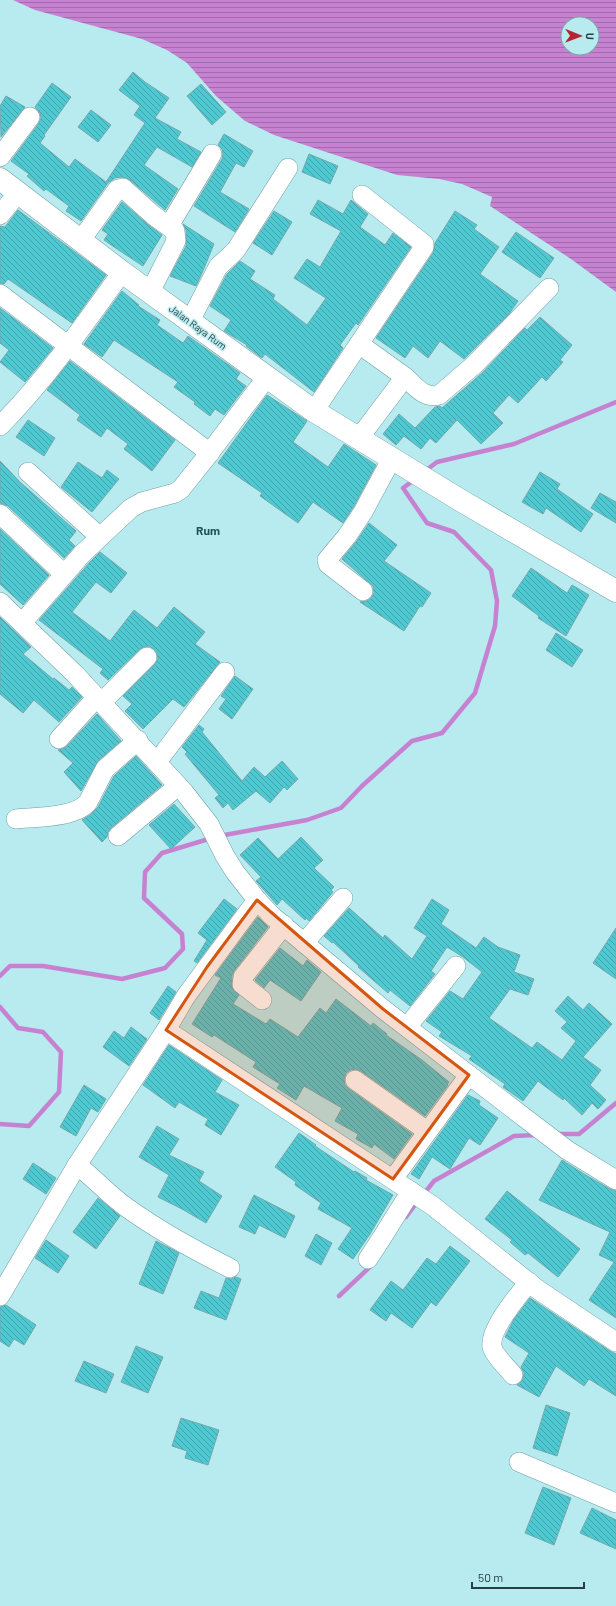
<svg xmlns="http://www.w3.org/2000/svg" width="616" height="1606" viewBox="0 0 616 1606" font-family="Barlow,sans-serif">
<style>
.water{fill:url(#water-rules);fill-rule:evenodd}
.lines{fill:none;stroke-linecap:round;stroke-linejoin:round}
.stream{stroke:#c682d1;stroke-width:4.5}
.building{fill:url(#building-back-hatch);stroke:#76a8ab}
.minor-casing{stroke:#6fa0a4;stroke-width:20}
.highway-casing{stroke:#6fa0a4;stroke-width:23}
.minor{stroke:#fff;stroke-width:19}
.highway{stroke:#fff;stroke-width:22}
.marked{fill:#d55611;fill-opacity:0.2;stroke:#d55611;stroke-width:3;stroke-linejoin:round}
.labels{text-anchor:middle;stroke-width:3;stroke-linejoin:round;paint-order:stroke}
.street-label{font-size:10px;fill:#293e40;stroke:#b7ebef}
.quarter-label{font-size:12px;font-weight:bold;fill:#205256;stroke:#b7ebef}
</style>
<defs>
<pattern id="water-rules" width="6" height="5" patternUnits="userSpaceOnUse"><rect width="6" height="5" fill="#c682d1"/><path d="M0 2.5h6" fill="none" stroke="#a16cab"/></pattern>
<pattern id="building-back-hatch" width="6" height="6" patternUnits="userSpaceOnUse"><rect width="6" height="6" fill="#4ec8d1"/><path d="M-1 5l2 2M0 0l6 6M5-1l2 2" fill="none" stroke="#41a4ab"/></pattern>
</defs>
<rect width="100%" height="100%" fill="#b7ebef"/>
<path class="water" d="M13 0H616V292L571 259 490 206 492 197 462 184 439 179 397 175 274 135 245 121 216 96 187 63 167 50 142 39 35 10ZM568 24H592V48H568Z"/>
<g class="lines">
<g class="stream">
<path d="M425 471 437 462 514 444 616 402"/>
<path d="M219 836 307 820 341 808 362 786 412 741 442 733 475 693 495 626 497 601 491 570 454 532 427 523 403 488 414 480"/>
<path d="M0 976 10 966H43L122 979 165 968 183 949 182 934 144 898 145 872 162 853 212 838"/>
<path d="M0 1007 18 1028 43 1032 61 1052 59 1092 29 1126 0 1124"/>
<path d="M556 1134H579L616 1103"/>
<path d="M423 1195 434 1181 514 1136 536 1135"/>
<path d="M406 1217 418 1201"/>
<path d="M339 1296 373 1264"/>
</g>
</g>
<g class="building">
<path d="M133 72 145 82 169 98 155 118 181 132 177 139 201 152 192 167 157 147 144 165 178 189 165 210 130 180 126 178 121 177 115 178 108 183 81 221 66 211 69 206 46 189 44 191 27 176 29 174 11 161 39 123 41 118 40 113 35 107 52 83 71 97 44 135 45 136 40 143 69 167 75 159 106 182 145 123 134 115 140 106 119 90Z"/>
<path d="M201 84 226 112 212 125 187 96Z"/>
<path d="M6 96 25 107 1 137 0 106Z"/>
<path d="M91 110 111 125 98 142 78 127Z"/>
<path d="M224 134 253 151 244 167 236 163 220 192 249 209 235 232 194 206 222 159 223 154 222 149 218 145Z"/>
<path d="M309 154 338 166 330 184 302 172Z"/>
<path d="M318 200 343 214 351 200 368 214 360 227 385 245 393 233 411 247 358 325 356 323 340 345 343 348 314 392 265 354 262 358 246 346 247 345 224 331 231 320 210 306 227 274 240 261 255 271 250 279 275 295 273 299 307 325 326 298 294 278 307 259 320 267 341 231 310 214Z"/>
<path d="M122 202 146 223 162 235 143 266 120 251 104 240 108 234 102 230Z"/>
<path d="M18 210 106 275 72 323 8 279 4 284 0 283V226L5 227Z"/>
<path d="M274 211 292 222 272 255 253 243Z"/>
<path d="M455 211 477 225 474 229 499 247 480 274 518 301 509 314 464 359 440 341 428 358 413 346 405 358 376 338 433 253 435 243Z"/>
<path d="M183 224 214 244 202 273 196 286 170 276 186 246V230Z"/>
<path d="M516 232 554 258 540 278 502 252Z"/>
<path d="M122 291 139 305 138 306 160 320 157 325 183 343 188 336 240 373 236 379 246 386 224 415 215 409 210 416 194 404 195 402 174 387 178 382 114 340 102 357 84 344Z"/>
<path d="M0 308 53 348 25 382 0 362 9 350 0 343Z"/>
<path d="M540 317 572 345 560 360 563 362 546 381 542 377 518 403 509 395 493 413 503 423 481 444 457 420 436 443 430 438 421 449 404 436 396 445 383 434 399 414 415 428 435 407 440 406 442 408 482 373 525 328 527 330Z"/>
<path d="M70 361 175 440 152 471 124 449 128 444 107 428 101 437 77 420 80 415 47 390Z"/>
<path d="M267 395 307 421 293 442 328 467 344 444 376 465 354 506 343 523 313 502 298 523 260 496 262 493 218 463Z"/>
<path d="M28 420 55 438 44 456 16 437Z"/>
<path d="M0 461 21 483 76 531 69 540 75 546 64 558 8 506 0 503Z"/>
<path d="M78 462 102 478 107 470 119 479 92 512 61 487Z"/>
<path d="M540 472 560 484 557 489 593 514 581 532 546 508 543 514 522 502Z"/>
<path d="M600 493 616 502V523L591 508Z"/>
<path d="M369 523 397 545 384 561 431 593 422 607 420 606 404 631 360 602 367 601 371 598 374 593 373 586 342 559 356 542Z"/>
<path d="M0 529 49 575 23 605 0 584Z"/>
<path d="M100 552 127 573 111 593 96 582 72 612 110 641 134 610 157 628 174 607 205 632 195 644 220 662 184 707 173 699 143 729 125 711 132 704 123 696 155 664 158 659 157 654 155 650 149 646 144 647 140 649 108 680 100 673 103 669 39 620 90 562Z"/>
<path d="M531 568 567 593 572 585 589 595 566 636 538 618 539 616 512 596Z"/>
<path d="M0 617 31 647 23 654 53 679 54 678 69 690 72 687 82 697 59 722 34 700 23 713 0 694Z"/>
<path d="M556 633 583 650 572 667 546 650Z"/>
<path d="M235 676 253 689 232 719 219 709 226 699 221 696Z"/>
<path d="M97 714 121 741 98 761 81 791 64 772 73 763 58 750 63 749 67 746Z"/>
<path d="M199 725 204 729 202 732 242 781 254 767 265 777 282 761 298 779 287 790 284 787 270 803 256 791 233 810 228 803 223 808 215 798 219 795 185 754 187 752 182 747Z"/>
<path d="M136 756 162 785 111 828 108 832 107 837 102 842 82 820 90 815 98 807 114 776Z"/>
<path d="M174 804 195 827 171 849 149 825Z"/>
<path d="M301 837 323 860 314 868 334 887 331 890 333 892 309 921 306 918 305 920 282 899 277 905 256 881 261 877 240 855 258 838 278 859Z"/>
<path d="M224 899 237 909 197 963 194 961 207 940 198 933Z"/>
<path d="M432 899 449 910 441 924 476 948 484 937 498 947 520 955 514 972 534 979 528 995 510 989 489 1018 532 1048 537 1042 562 1060 576 1041 561 1028 567 1022 555 1011 568 996 583 1010 589 1003 612 1024 583 1057 601 1070 590 1085 606 1100 598 1109 592 1103 582 1115 564 1098 563 1100 538 1081 523 1101 503 1087 505 1084 469 1059 472 1056 439 1036 442 1032 426 1021 450 991 463 999 482 972 463 957 447 947 431 971 435 974 410 1006 390 990 388 993 358 967 359 966 333 942 332 943 324 936 349 908 383 938 385 935 412 959 427 936 414 928Z"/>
<path d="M258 917 268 927 234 971 232 975V988L239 995 233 1004 266 1024 270 1019 298 1037 320 1008 326 1013 336 999 371 1026 373 1023 387 1034 386 1035 422 1060 449 1082 447 1085H448L425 1116 361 1071 356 1069 350 1070 346 1073 344 1079 345 1085 349 1089 412 1134 394 1159 374 1144 372 1148 356 1139 358 1134 335 1121 342 1108 304 1086 296 1100 277 1088 280 1084 253 1067 256 1062 214 1035 212 1037 192 1024 221 978 215 975Z"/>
<path d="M616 928V979L593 963Z"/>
<path d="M280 948 303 966 307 960 321 972 301 1001 270 980 264 988 255 980Z"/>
<path d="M168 986 176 992 159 1020 150 1013Z"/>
<path d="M131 1027 147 1039 129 1066 103 1047 114 1031 124 1038Z"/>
<path d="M169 1045 222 1080 215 1092 239 1105 221 1135 205 1125 208 1119 179 1102 175 1108 143 1085Z"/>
<path d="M84 1085 106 1099 98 1112 91 1108 76 1136 60 1127Z"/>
<path d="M468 1095 480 1101 479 1105 498 1118 480 1145 469 1138 450 1169 432 1157 419 1179 411 1174Z"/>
<path d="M157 1126 179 1139 169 1155 204 1172 199 1181 222 1196 206 1223 182 1209 158 1197 169 1175 139 1157Z"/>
<path d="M299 1133 316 1145 315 1146 354 1172 355 1171 367 1178 366 1180 393 1195 370 1234 353 1259 338 1249 352 1228 318 1209 321 1203 295 1185 296 1182 275 1167Z"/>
<path d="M562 1160 584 1174 610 1189 616 1191V1318L589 1300 614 1262 599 1255 610 1232 539 1200Z"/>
<path d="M33 1163 56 1178 46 1194 23 1179Z"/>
<path d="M507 1191 580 1249 558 1277 528 1253 525 1255 510 1242 512 1240 485 1219Z"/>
<path d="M254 1195 295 1216 285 1238 259 1225 255 1234 239 1227Z"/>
<path d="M98 1198 120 1216 96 1249 73 1232Z"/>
<path d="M316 1234 332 1243 321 1265 305 1256Z"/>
<path d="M46 1240 69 1256 58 1273 35 1258Z"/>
<path d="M156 1241 179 1253 163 1294 139 1284Z"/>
<path d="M450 1246 470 1261 436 1306 431 1302 412 1328 391 1313 386 1321 370 1310 391 1281 403 1290 427 1258 436 1264Z"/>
<path d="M236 1277 241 1279 226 1320 194 1308 201 1291 219 1298 226 1278 231 1279Z"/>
<path d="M530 1298 610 1351 616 1354V1396L589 1379 584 1386 556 1366 539 1397 517 1385 520 1383 523 1379 524 1373 521 1367 529 1353 505 1337 514 1319Z"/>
<path d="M6 1305 36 1325 24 1345 14 1339 9 1347 0 1341V1307Z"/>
<path d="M136 1346 163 1357 148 1393 121 1382Z"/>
<path d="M84 1361 114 1374 106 1393 75 1381Z"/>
<path d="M546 1405 570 1413 557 1456 533 1448Z"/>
<path d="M181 1418 219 1430 208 1465 185 1458 187 1451 172 1446Z"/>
<path d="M543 1487 571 1498 554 1545 525 1533Z"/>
<path d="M592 1508 616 1520V1549L580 1533Z"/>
</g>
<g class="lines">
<defs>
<g id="minor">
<path d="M0 157 30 117"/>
<path d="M0 215 18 193"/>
<path d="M169 226 212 154"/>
<path d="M81 240 116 191 118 189 123 188 153 215 175 231 176 241 150 292"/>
<path d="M0 294 210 453"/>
<path d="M190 321 218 267 236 250 288 168"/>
<path d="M405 377C415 386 424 399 439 395L474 365 549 288"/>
<path d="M314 411 424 247V244L362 195"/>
<path d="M0 426C46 379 84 325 122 272"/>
<path d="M359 438 405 377 359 344"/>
<path d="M28 472 100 537"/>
<path d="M0 514 64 574"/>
<path d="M363 591 328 564 327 560 347 536 363 512 392 458"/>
<path d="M0 602 75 674 184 792 209 824 225 856 235 872 257 900 272 916 383 1009 525 1118 567 1150 616 1180"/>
<path d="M22 623 82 554 131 508 142 502 175 493 181 489 208 455 267 377"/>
<path d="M102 702 147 657"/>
<path d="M59 739 97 697"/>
<path d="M157 762 225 672"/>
<path d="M16 819C35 817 76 818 88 802L105 769 138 740"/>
<path d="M118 836 178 786"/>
<path d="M304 943 343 898"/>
<path d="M262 1000 242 984 243 977 284 925"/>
<path d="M407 1027 456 966"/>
<path d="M166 1030 433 1206 537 1289 616 1342"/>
<path d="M355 1080 427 1131"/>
<path d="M77 1165C94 1178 109 1195 126 1207 159 1231 194 1250 230 1268"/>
<path d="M393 1179 469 1075"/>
<path d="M368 1259 383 1236 411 1191"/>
<path d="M0 1296 77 1165 166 1030 186 996 257 900"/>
<path d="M513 1375C507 1367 495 1357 492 1347 489 1329 518 1296 529 1282"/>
<path d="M519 1462 616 1503"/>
</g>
<path id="highway" d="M0 179 122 272 314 411 460 500 616 591"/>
</defs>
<use href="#minor" class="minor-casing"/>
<use href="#highway" class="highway-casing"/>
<use href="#minor" class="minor"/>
<use href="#highway" class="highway"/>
</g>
<path class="marked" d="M257 900 383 1009 469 1075 393 1179 166 1030 207 967Z"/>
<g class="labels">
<g class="street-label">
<text transform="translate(198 327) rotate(36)" y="4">Jalan Raya Rum</text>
</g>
<g class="quarter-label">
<text x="208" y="535">Rum</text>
</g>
</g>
<g transform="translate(580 36) rotate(91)"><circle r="19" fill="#b7ebef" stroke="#7ea6a9"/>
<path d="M0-3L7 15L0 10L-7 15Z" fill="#b62433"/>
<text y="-6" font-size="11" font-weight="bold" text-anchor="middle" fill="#293e40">U</text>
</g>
<path d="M472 1582v6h112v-6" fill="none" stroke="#293e40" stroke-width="2"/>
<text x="478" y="1582" font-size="12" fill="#293e40" stroke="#b7ebef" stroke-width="3" paint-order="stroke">50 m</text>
</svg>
